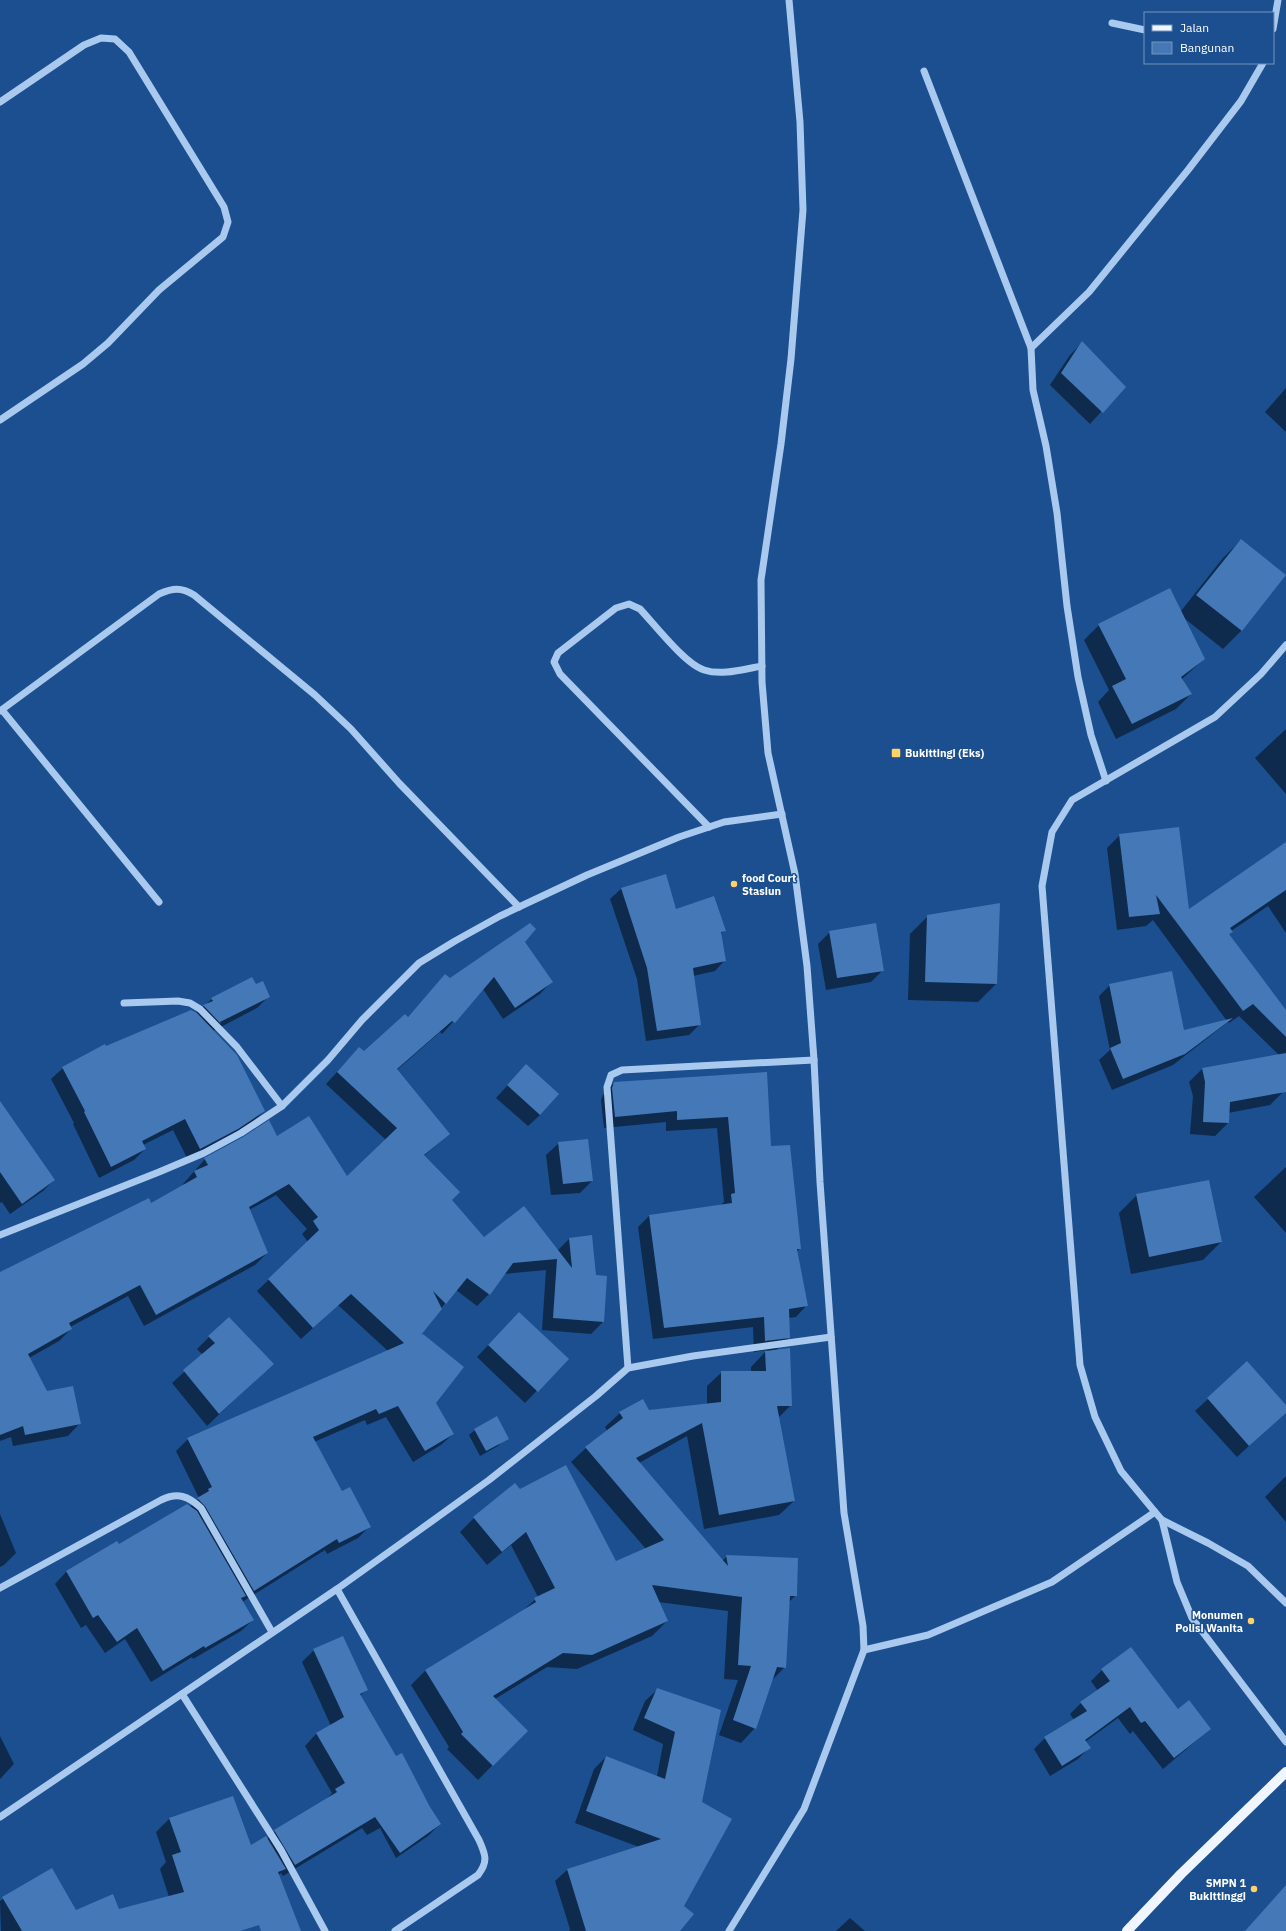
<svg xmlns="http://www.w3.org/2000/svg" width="1286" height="1931" viewBox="0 0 1286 1931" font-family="'IBM Plex Sans',sans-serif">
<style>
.shadow{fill:#0007}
.building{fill:#4478b7}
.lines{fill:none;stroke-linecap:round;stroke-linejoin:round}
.minor{stroke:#a9c9ee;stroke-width:7}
.major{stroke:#f0f6ff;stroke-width:10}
.poi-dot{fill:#ffd166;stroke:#1b4f8f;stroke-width:1.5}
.labels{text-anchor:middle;stroke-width:3;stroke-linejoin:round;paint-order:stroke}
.poi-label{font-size:11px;font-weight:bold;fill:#fff;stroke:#1b4f8f;text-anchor:start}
</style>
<rect width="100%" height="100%" fill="#1b4f8f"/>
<g class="shadow">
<path d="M1082 343 1124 387 1090 424 1050 385 1070 355Z"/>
<path d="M1286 388V432L1265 412Z"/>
<path d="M1241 540 1285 575 1241 631 1223 649 1184 618 1204 659 1182 679 1191 694 1176 709 1116 739 1098 702 1109 690 1084 640 1099 625 1181 611 1223 558Z"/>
<path d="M1286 729V794L1255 758Z"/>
<path d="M1120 835 1188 911 1286 844V933L1268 906 1231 931 1228 934 1286 1011V1089L1270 1105 1228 1113V1123L1215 1136 1190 1134 1193 1096 1189 1082 1202 1069 1279 1055 1239 1016 1229 1023 1228 1022 1173 1065 1112 1090 1099 1060 1110 1050 1099 996 1110 985 1184 1031 1227 1021 1153 920 1146 926 1117 930 1107 848Z"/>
<path d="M621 889 724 930 720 935 725 960 715 971 693 976 700 1024 689 1035 646 1041 637 979 610 899Z"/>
<path d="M928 916 996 984 978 1002 908 1000 910 934Z"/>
<path d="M830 932 883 970 871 982 826 990 818 944Z"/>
<path d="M523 942 551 982 540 994 503 1019 483 989 442 1034 440 1032 397 1070 449 1134 424 1156 450 1200 484 1239 557 1251 569 1239 595 1276 603 1322 591 1334 542 1330 546 1270 504 1274 489 1294 477 1306 456 1290 417 1338 435 1403 453 1434 441 1445 413 1462 386 1417 367 1425 365 1420 314 1442 342 1492 370 1526 358 1538 327 1554 325 1550 242 1602 253 1620 241 1631 193 1659 192 1657 151 1682 125 1639 105 1653 86 1625 81 1628 55 1584 66 1572 116 1542 118 1545 190 1507 199 1498 176 1451 188 1439 388 1351 338 1305 301 1339 257 1291 308 1242 302 1234 307 1229 276 1195 249 1210 267 1253 255 1265 144 1326 128 1296 70 1327 71 1329 59 1341 29 1358 46 1392 79 1424 68 1436 13 1446 11 1437 0 1441V1273L150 1204 184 1186 183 1184 205 1159 277 1137 347 1177 386 1140 326 1084 348 1060 364 1052 407 1018 445 975 450 979Z"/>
<path d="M255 985 269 996 257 1008 213 1031 264 1111 252 1123 188 1160 173 1130 143 1145 145 1149 134 1160 99 1178 73 1124 74 1123 51 1079 63 1068 105 1047 196 1013 212 999Z"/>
<path d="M526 1065 540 1115 528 1126 496 1098Z"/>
<path d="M766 1073 770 1147 800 1248 797 1252 807 1305 796 1317 788 1318 789 1337 775 1351 791 1405 778 1418 794 1501 779 1515 704 1529 687 1436 639 1463 722 1561 727 1556 796 1595 789 1602 785 1667 771 1681 755 1728 741 1743 719 1735 738 1680 724 1679 728 1611 658 1602 667 1621 652 1636 577 1669 547 1667 495 1699 526 1731 478 1780 447 1749 449 1747 411 1685 426 1670 520 1613 538 1597 511 1545 487 1565 460 1532 474 1518 520 1490 615 1563 646 1549 571 1462 586 1448 607 1431 605 1427 620 1413 707 1405V1386L722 1372H751V1367L767 1350 754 1352 753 1327 653 1339 638 1227 649 1216 720 1206 724 1202 717 1128 666 1131V1122L604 1128 601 1100 603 1095 614 1083Z"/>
<path d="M0 1113 54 1180 43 1191 10 1214 2 1202 0 1203Z"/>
<path d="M559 1143 592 1181 580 1193 551 1195 546 1155Z"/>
<path d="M1286 1167V1233L1254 1197Z"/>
<path d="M1137 1195 1221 1242 1203 1260 1131 1274 1119 1213Z"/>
<path d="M507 1325 567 1359 525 1403 477 1357Z"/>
<path d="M209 1337 272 1364 207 1426 172 1383 203 1355 197 1349Z"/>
<path d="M1247 1363 1286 1406V1412L1237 1457 1195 1411Z"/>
<path d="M475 1430 504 1440 498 1446 480 1456 469 1435Z"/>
<path d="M1286 1476V1522L1265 1497Z"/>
<path d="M0 1514 16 1553 4 1565 0 1567Z"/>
<path d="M314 1650 366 1690 360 1696 396 1757 440 1824 428 1836 396 1858 380 1828 367 1835 362 1828 283 1876 281 1873 220 1931H1L0 1901 51 1869 76 1911 119 1910 169 1897 160 1869 166 1862 156 1832 169 1819 232 1797 250 1846 267 1839 275 1831 324 1802 332 1793 305 1746 316 1734 331 1726 302 1662Z"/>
<path d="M1102 1670 1178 1711 1210 1729 1163 1769 1133 1731 1130 1734 1118 1718 1085 1742 1089 1748 1078 1759 1050 1776 1034 1749 1045 1738 1074 1720 1070 1714 1081 1703 1098 1691 1091 1681Z"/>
<path d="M657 1690 720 1711 701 1802 679 1931H569L570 1929 555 1881 567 1870 639 1847 575 1823 594 1769 606 1757 657 1777 663 1744 633 1730 645 1701Z"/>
<path d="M0 1736 14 1764 0 1779Z"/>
<path d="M850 1918 865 1931H836Z"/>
</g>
<g class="building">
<path d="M1082 341 1126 387 1103 413 1061 373Z"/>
<path d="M1241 539 1286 575 1242 631 1196 595Z"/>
<path d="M1170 588 1205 659 1181 677 1192 694 1132 724 1112 686 1126 679 1098 624Z"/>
<path d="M1179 827 1189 909 1286 842V890L1230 928 1233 932 1229 934 1286 1010V1037L1253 1004 1243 1011 1156 895 1160 914 1129 917 1119 834Z"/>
<path d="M666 874 676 909 714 896 726 931 721 932 726 961 693 968 701 1025 657 1031 647 968 621 888Z"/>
<path d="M1000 903 997 984 925 982 927 915Z"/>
<path d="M530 923 536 929 525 942 553 982 515 1008 494 977 455 1023 452 1021 397 1069 450 1134 424 1155 460 1192 452 1200 484 1237 524 1206 572 1268 569 1238 592 1235 596 1275 607 1276 604 1322 553 1318 557 1259 513 1263 490 1295 467 1278 446 1304 433 1291 442 1309 421 1335 423 1334 464 1367 436 1403 454 1434 425 1451 398 1406 379 1414 376 1409 313 1437 342 1491 350 1487 371 1527 339 1543 337 1539 254 1591 205 1506 197 1498 209 1491 208 1489 212 1487 187 1438 404 1343 351 1294 313 1328 268 1279 319 1230 313 1221 318 1217 289 1184 249 1207 268 1253 156 1315 140 1285 69 1323 72 1329 28 1354 47 1391 73 1386 81 1424 25 1435 23 1426 0 1435V1272L149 1198 151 1203 197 1177 194 1171 208 1165 204 1158 243 1137 269 1120 277 1136 309 1116 347 1176 397 1128 337 1072 359 1047 364 1051 405 1014 408 1017 445 974 450 978Z"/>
<path d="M876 923 884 971 837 978 829 931Z"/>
<path d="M1172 971 1184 1030 1233 1018 1185 1054 1123 1079 1110 1048 1121 1043 1109 984Z"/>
<path d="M252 977 256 984 263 981 270 997 220 1022 221 1024 203 1005 213 1001 211 998Z"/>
<path d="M191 1010 197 1013 237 1055 265 1111 238 1129 200 1149 185 1119 142 1141 146 1149 111 1167 84 1112 85 1111 62 1067 105 1044 106 1046Z"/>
<path d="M1286 1053V1092L1230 1102 1229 1123 1203 1122 1205 1082 1202 1068Z"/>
<path d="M526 1064 559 1094 540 1115 507 1085Z"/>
<path d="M767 1072 771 1146 790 1145 801 1249H797L808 1306 789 1309 790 1338 765 1341 764 1317 664 1328 649 1215 732 1203 731 1194 735 1193 728 1117 677 1120V1111L615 1117 612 1088 614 1082Z"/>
<path d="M0 1101 55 1180 22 1204 0 1172Z"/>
<path d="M588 1139 593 1181 563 1184 558 1142Z"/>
<path d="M1209 1180 1222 1242 1149 1257 1136 1194Z"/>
<path d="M519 1312 569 1359 538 1392 488 1345Z"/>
<path d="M229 1317 274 1364 219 1414 183 1370 215 1343 208 1336Z"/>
<path d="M790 1348 792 1406H777L795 1501 719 1515 702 1423 636 1458 728 1566 726 1555 798 1558 797 1596H790L786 1668 777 1667 756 1729 733 1720 751 1666 738 1665 742 1597 652 1585 668 1621 592 1655 563 1653 493 1696 528 1731 493 1766 461 1734 463 1732 425 1670 536 1602 534 1598 555 1588 526 1532 502 1552 473 1517 515 1483 520 1489 566 1465 616 1561 664 1540 585 1447 623 1418 619 1412 643 1399 649 1410 721 1402V1371H766L765 1351Z"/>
<path d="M1247 1361 1286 1405V1413L1249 1446 1207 1398Z"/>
<path d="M497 1416 509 1439 486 1451 474 1429Z"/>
<path d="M187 1504 197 1511 246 1596 241 1598 254 1620 205 1648 204 1646 163 1671 137 1628 117 1642 98 1615 93 1618 66 1571 117 1541 119 1544Z"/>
<path d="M343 1636 368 1690 360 1694 396 1756 402 1753 430 1807 441 1824 400 1853 375 1817 295 1865 274 1830 337 1792 335 1789 345 1783 316 1733 344 1717 313 1649Z"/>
<path d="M1131 1647 1178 1709 1189 1700 1211 1729 1174 1758 1145 1721 1141 1723 1130 1707 1085 1740 1091 1748 1062 1766 1044 1737 1087 1711 1080 1702 1110 1681 1101 1669Z"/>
<path d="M657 1688 721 1710 702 1802 732 1819 684 1906 694 1914 680 1931H586L567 1869 661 1839 586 1811 606 1756 665 1779 675 1732 644 1718Z"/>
<path d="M233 1796 251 1845 266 1836 286 1869 278 1872 301 1931H261L259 1925 240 1931H22L2 1897 52 1868 76 1910 113 1894 119 1909 184 1892 172 1855 181 1852 169 1818Z"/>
<path d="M1286 1885V1931H1245Z"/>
</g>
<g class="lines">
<g class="minor">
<path d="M1112 23 1145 30"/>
<path d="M1273 29 1278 0"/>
<path d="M924 71 1031 348"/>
<path d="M0 102 84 45 101 38 115 39 129 52 224 207 228 222 223 237 159 290 108 343 83 364 0 420"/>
<path d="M1286 645 1261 674 1215 717 1072 800 1052 832 1042 886 1080 1365 1095 1417 1121 1471 1155 1512 1162 1520 1208 1543 1248 1566 1286 1603"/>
<path d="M2 710 159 902"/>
<path d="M0 711 159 594C173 588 181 587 194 595L315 695 351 729 399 783 519 907"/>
<path d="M1106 781 1091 735 1078 677 1067 606 1057 513 1046 446 1033 390 1031 348 1089 292 1188 170 1241 101 1263 63"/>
<path d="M709 827 560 674 554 662 558 653 616 608 629 604 640 609C655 625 685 664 704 670 722 676 744 669 762 666"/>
<path d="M124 1003 178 1001 190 1003 200 1009 237 1047 282 1106"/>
<path d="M0 1235 159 1172 204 1153 241 1133 282 1106 328 1060 362 1020 419 963 455 941 500 916 587 875 679 837 724 822 782 814"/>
<path d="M628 1368 607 1087 611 1075 622 1070 814 1060"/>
<path d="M1162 1520 1177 1582 1192 1618 1286 1742"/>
<path d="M0 1588 161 1500C178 1492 188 1496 201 1508L272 1632"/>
<path d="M337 1589 479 1840C485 1854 489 1861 478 1875L395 1931"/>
<path d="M864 1650 928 1635 1052 1582 1155 1512"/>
<path d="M182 1694 281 1850 325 1931"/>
<path d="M0 1817 337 1589 421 1529 489 1480 596 1396 628 1368 693 1356 831 1337"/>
<path d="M729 1931 804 1809 864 1650 863 1626 844 1513 820 1182 814 1060 807 966 795 874 768 753 762 682 761 580 781 444 791 359 803 210 800 122 789 0"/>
</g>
<path class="major" d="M1127 1931 1181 1874 1286 1772"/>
</g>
<g class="poi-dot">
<rect x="891" y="748" width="10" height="10" rx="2"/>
<circle cx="734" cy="884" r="4"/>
<circle cx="1251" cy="1621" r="4"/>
<circle cx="1254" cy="1889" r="4"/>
</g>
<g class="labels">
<g class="poi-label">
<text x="905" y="757">Bukittingi (Eks)</text>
<text x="742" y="882">food Court<tspan x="742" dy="13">Stasiun</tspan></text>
<text x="1243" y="1619" text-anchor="end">Monumen<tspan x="1243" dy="13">Polisi Wanita</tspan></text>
<text x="1246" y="1887" text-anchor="end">SMPN 1<tspan x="1246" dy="13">Bukittinggi</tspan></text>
</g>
</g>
<rect x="1144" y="12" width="130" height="52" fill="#1b4f8f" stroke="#7695bc"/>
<rect x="1152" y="25" width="20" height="6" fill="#f0f6ff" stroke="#7695bc"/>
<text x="1180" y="32" font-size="12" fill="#ffffff">Jalan</text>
<rect x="1152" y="42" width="20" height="12" fill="#4478b7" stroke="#7695bc"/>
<text x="1180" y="52" font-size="12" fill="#ffffff">Bangunan</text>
</svg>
